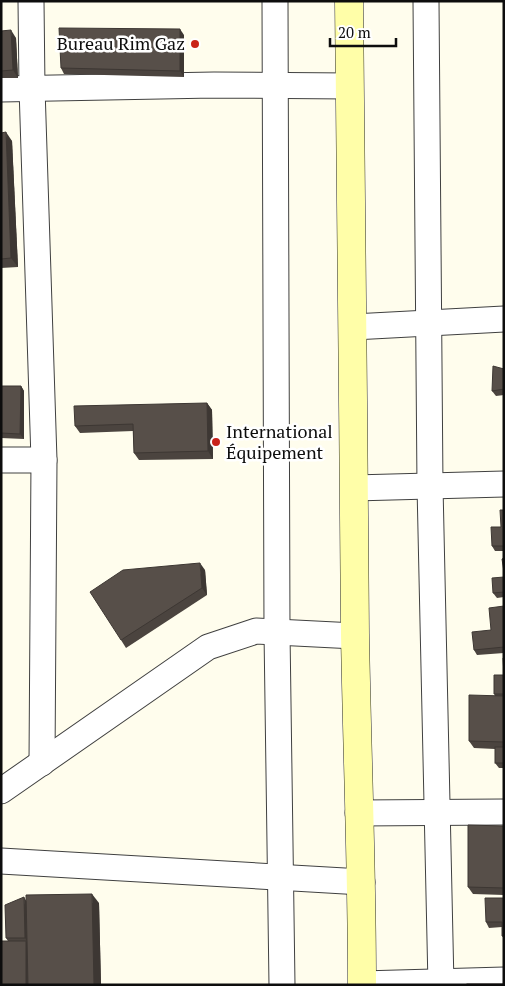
<svg xmlns="http://www.w3.org/2000/svg" width="505" height="986" viewBox="0 0 505 986" font-family="'PT Serif',serif">
<style>
.lines{fill:none;stroke-linecap:round;stroke-linejoin:round}
.street-casing{stroke:#404040;stroke-width:27}
.secondary-casing{stroke:#2f2f2f;stroke-width:29}
.street{stroke:#fff;stroke-width:25}
.secondary{stroke:#fffea8;stroke-width:28}
.wall{fill:#4b443f}
.shaded-wall{fill:#3d3733}
.building{fill:#574f49;stroke:#3d3733}
.poi-dot{fill:#c9231a;stroke:#fff;stroke-width:2}
.labels{text-anchor:middle;stroke-width:5;stroke-linejoin:round;paint-order:stroke}
.poi-label{font-size:18px;fill:#0d0d0d;stroke:#fff;text-anchor:end}
</style>
<rect width="100%" height="100%" fill="#fffded"/>
<g class="lines">
<defs>
<g id="street">
<path d="M31 1 32 88 44 460 42 763"/>
<path d="M275 1 277 632 282 985"/>
<path d="M426 1 430 486 441 985"/>
<path d="M1 89 214 85 350 86"/>
<path d="M353 327 504 319"/>
<path d="M1 460H44"/>
<path d="M354 488 504 484"/>
<path d="M1 791 208 647 256 631 355 636"/>
<path d="M358 813 504 812"/>
<path d="M1 861 362 882"/>
<path d="M362 984 504 980"/>
</g>
<path id="secondary" d="M349 1C352 212 353 423 355 634 357 751 362 868 362 985"/>
</defs>
<use href="#street" class="street-casing"/>
<use href="#secondary" class="secondary-casing"/>
<use href="#street" class="street"/>
<use href="#secondary" class="secondary"/>
</g>
<g class="wall">
<path d="M1 31 16 38 18 78H1Z"/>
<path d="M184 35V77L64 74 61 68Z"/>
<path d="M1 133 12 141 18 267 1 268Z"/>
<path d="M504 369V395L496 396 492 391Z"/>
<path d="M1 386H21L24 391V439L1 438Z"/>
<path d="M207 403 212 410 213 459 139 460 134 453 133 431 80 433 75 426Z"/>
<path d="M504 510V551H495L492 546 501 527Z"/>
<path d="M205 570 207 595 126 648 121 640Z"/>
<path d="M504 577V597L497 598 493 593Z"/>
<path d="M504 606V653L477 655 474 650 491 630Z"/>
<path d="M504 658V768H499L495 763V749L474 748 469 741 495 695 494 694 504 675Z"/>
<path d="M504 826V895L473 894 468 887Z"/>
<path d="M504 898V938L502 936V927L489 928 486 922Z"/>
<path d="M26 901 99 903 101 985H1L8 941 6 938Z"/>
</g>
<g class="shaded-wall">
<path d="M180 29 184 35V77L180 71Z"/>
<path d="M11 30 16 38 18 78 13 70Z"/>
<path d="M6 132 12 141 18 267 11 258Z"/>
<path d="M21 386 24 391V439L20 434Z"/>
<path d="M207 403 212 410 213 459 208 451Z"/>
<path d="M200 563 205 570 207 595 202 588Z"/>
<path d="M92 894 99 903 101 985H94Z"/>
<path d="M24 897 27 902 28 943 25 938Z"/>
<path d="M26 941 31 948V985H26Z"/>
</g>
<g class="building">
<path d="M59 28 180 29V71L61 68Z"/>
<path d="M11 30 13 70 1 71V31Z"/>
<path d="M6 132 11 258 1 259V133Z"/>
<path d="M493 366 504 369V389L492 391Z"/>
<path d="M1 386H21L20 434 1 433Z"/>
<path d="M207 403 208 451 134 453 133 424 75 426 74 406Z"/>
<path d="M500 510H504V546H492L491 527H501Z"/>
<path d="M504 558V572L502 559Z"/>
<path d="M200 563 202 588 121 640 90 592 123 570Z"/>
<path d="M504 577V592L493 593 492 578Z"/>
<path d="M504 606V647L474 650 472 632 491 630 489 608Z"/>
<path d="M503 658H504V694H494V675H504Z"/>
<path d="M469 695 504 696V742L469 741Z"/>
<rect x="495" y="747" width="9" height="16"/>
<path d="M468 825 504 826V888L468 887Z"/>
<path d="M92 894 94 985H28L26 895Z"/>
<path d="M24 897 25 938H6L5 905Z"/>
<path d="M485 898H504V936H502V922H486Z"/>
<rect x="1" y="941" width="25" height="44"/>
<rect x="467" y="984" width="37" height="1"/>
</g>
<g class="poi-dot">
<circle cx="195" cy="44" r="5"/>
<circle cx="216" cy="442" r="5"/>
</g>
<g class="labels">
<g class="poi-label">
<text x="185" y="50">Bureau Rim Gaz</text>
<text x="226" y="438" text-anchor="start">International<tspan x="226" dy="21">Équipement</tspan></text>
</g>
</g>
<rect width="505" height="986" fill="none" stroke="#0d0d0d" stroke-width="5"/>
<path d="M330 38v8h66v-8" fill="none" stroke="#0d0d0d" stroke-width="2.5"/>
<text x="338" y="38" font-size="15" fill="#0d0d0d" stroke="#ffffff" stroke-width="4" paint-order="stroke">20 m</text>
</svg>
